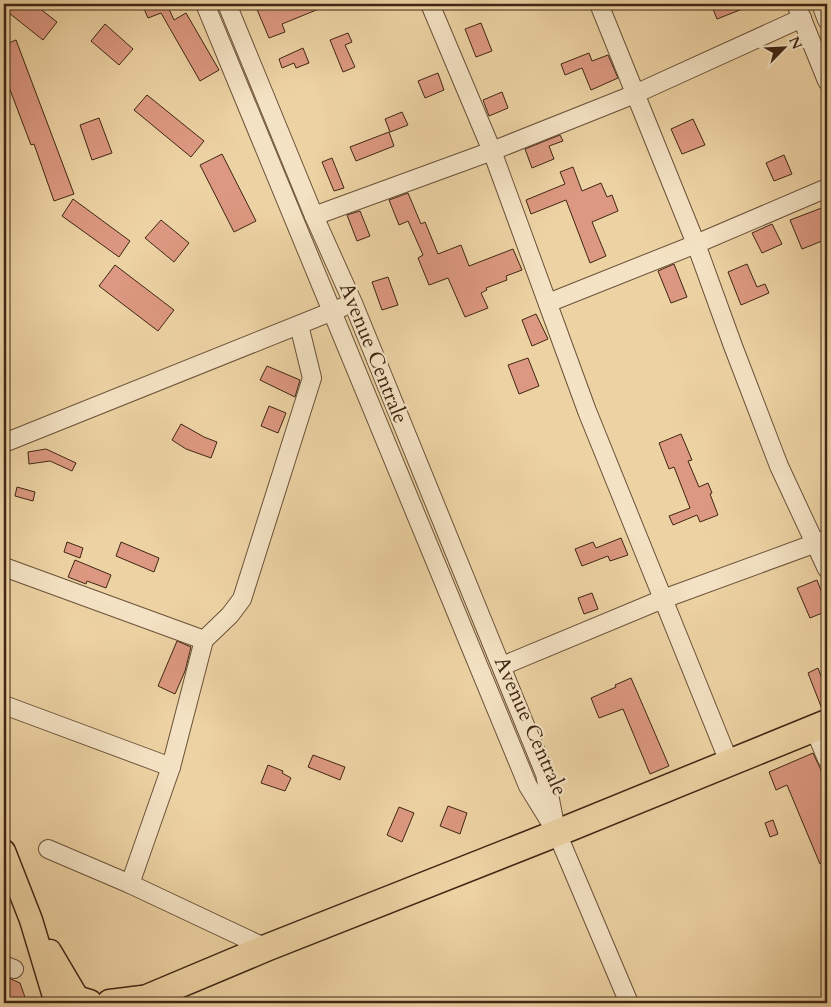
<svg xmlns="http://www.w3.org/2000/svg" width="831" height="1007" viewBox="0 0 831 1007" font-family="Cardo,serif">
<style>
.building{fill:#dc9880;stroke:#3f2614}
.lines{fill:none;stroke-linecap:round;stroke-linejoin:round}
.minor-casing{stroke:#6a5138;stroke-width:20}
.major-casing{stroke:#3f2614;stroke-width:25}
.highway-casing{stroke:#3f2614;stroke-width:29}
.minor{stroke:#f3e2c3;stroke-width:18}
.major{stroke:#edd2a3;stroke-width:22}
.highway{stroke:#edd2a3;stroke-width:26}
.labels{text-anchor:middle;stroke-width:4.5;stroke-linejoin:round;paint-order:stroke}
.street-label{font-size:21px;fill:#3f2614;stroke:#f3e2c3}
</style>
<rect width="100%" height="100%" fill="#edd2a3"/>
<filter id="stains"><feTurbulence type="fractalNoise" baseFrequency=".004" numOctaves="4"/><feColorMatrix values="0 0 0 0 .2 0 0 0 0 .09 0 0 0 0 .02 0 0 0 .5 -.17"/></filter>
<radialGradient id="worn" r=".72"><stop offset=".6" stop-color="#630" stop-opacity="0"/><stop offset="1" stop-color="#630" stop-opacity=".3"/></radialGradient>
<g class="building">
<path d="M4 4H34L57 22 43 40 4 9Z"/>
<path d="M142 4H182L169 9 174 20 186 13 219 70 200 81 161 13 148 18Z"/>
<path d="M265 4H331L282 24 285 32 269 38 256 7Z"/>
<path d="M711 4H755L717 19Z"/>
<path d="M481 23 492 51 476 57 465 29Z"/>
<path d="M105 24 133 49 119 65 91 41Z"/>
<path d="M348 33 352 42 345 45 355 67 343 72 330 40Z"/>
<path d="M16 40 74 194 54 201 34 144 31 145 4 74V45Z"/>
<path d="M303 48 309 63 296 68 294 63 282 68 279 59Z"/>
<path d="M589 53 592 61 608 55 618 78 591 90 582 68 565 75 561 64Z"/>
<path d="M438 73 444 90 425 98 418 81Z"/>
<path d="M502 92 508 108 489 116 483 100Z"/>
<path d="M147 95 204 141 191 157 134 110Z"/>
<path d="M402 112 408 125 390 132 385 119Z"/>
<path d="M99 118 112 153 92 160 80 125Z"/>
<path d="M693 119 705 145 682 154 671 129Z"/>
<path d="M389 132 394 146 356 161 350 147Z"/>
<path d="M560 135 563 141 549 146 554 159 532 168 525 149Z"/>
<path d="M222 154 256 221 234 232 200 165Z"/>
<path d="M784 155 792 174 774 181 766 163Z"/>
<path d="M332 158 344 188 334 191 322 162Z"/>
<path d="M573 167 582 191 601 183 607 197 612 195 618 211 592 222 606 256 590 263 566 200 531 214 526 200 565 184 560 172Z"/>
<path d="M408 193 421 224 425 222 438 254 461 245 469 266 513 249 522 270 506 276 507 280 486 288 487 290 481 293 488 308 465 317 448 278 429 285 418 258 423 255 408 221 399 225 389 200Z"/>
<path d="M73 199 130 241 119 257 62 216Z"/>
<path d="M827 206V239L802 249 790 220Z"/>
<path d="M360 211 370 236 357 241 347 215Z"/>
<path d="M161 220 189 243 174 262 145 238Z"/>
<path d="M772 224 782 244 762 253 752 233Z"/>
<path d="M674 264 687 297 671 303 658 271Z"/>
<path d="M747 264 757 287 765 284 769 293 741 305 728 272Z"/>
<path d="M115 265 174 310 158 331 99 286Z"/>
<path d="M388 277 398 305 382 310 372 282Z"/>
<path d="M536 314 548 339 532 346 522 320Z"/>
<path d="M528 358 539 386 519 394 508 365Z"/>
<path d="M267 366 300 380 295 397 260 380Z"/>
<path d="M269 406 286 413 278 433 261 426Z"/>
<path d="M181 424 204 437 217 442 211 458 186 449 172 440Z"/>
<path d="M681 434 692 460 688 461 699 487 708 483 712 493 710 494 718 515 700 522 697 515 673 525 669 516 690 508 674 467 669 469 659 443Z"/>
<path d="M46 449 76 463 72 471 50 461 29 464 28 452Z"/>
<path d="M17 487 35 492 33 501 15 496Z"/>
<path d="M621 538 628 555 610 561 608 556 582 566 575 549 593 542 596 548Z"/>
<path d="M67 542 83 548 80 558 64 552Z"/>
<path d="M121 542 159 558 154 572 116 556Z"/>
<path d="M75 560 111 575 106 588 87 581 86 584 68 577Z"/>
<path d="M817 580 827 606V611L810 618 797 588Z"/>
<path d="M592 593 598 609 584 614 578 598Z"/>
<path d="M177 641 191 647 185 671 175 694 158 686Z"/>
<path d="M818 668 827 692V708L822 709 808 673Z"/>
<path d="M631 678 669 766 650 774 623 709 599 718 591 698 616 687 615 685Z"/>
<path d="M813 753 827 783V861L820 864 787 785 776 790 769 772Z"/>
<path d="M313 755 345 767 340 780 308 767Z"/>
<path d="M268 765 283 771 282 773 291 778 285 791 261 783Z"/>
<path d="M448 806 467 813 460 834 440 826Z"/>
<path d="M399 807 414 813 402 842 387 835Z"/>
<path d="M773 820 778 834 770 837 765 823Z"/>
<path d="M4 976 20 983 27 1003H4Z"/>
</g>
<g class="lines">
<defs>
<g id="minor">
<path d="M205 4 528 786 557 833 629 1003"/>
<path d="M227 4 314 216 353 303 545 774 554 820"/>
<path d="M430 4 492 151 587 411 729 762"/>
<path d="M599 4 696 244 733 346 779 466 827 569"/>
<path d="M796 4 827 81"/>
<path d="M821 4 827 20"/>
<path d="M314 216 492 151 635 94 802 18"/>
<path d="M548 303 696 244 827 188"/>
<path d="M4 443 343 307"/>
<path d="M4 567 204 640"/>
<path d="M502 666 663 599 827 539"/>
<path d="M4 705 171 767"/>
<path d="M814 728 827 759"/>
<path d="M48 849 130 884 266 948"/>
<path d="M130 884 171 767 204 640 230 615 242 599 312 378 299 325"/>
<path d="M4 965 14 969"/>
</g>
<g id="major">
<path d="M4 851 31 920 56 1003"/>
<path d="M50 951 79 1000"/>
</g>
<g id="highway">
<path d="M66 1003 79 1000 89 1003"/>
<path d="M110 1003 142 999"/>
<path d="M135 1003 266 948 557 833 827 723"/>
</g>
</defs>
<use href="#minor" class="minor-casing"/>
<use href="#major" class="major-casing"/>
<use href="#highway" class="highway-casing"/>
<use href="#minor" class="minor"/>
<use href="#major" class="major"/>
<use href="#highway" class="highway"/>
</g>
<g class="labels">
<g class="street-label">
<text transform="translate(374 353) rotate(68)" y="7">Avenue Centrale</text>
<text transform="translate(531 726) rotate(66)" y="7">Avenue Centrale</text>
</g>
</g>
<rect width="831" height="1007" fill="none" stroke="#edd2a3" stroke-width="20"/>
<rect x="5" y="5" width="821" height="997" fill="none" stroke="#3f2614" stroke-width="2.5"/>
<rect x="10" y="10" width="811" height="987" fill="none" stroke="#3f2614"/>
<g transform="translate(784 48) rotate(66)" stroke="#f3e2c3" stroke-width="4" paint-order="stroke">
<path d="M0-4L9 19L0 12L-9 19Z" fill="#3f2614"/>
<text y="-8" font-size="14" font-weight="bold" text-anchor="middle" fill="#3f2614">N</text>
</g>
<rect width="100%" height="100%" filter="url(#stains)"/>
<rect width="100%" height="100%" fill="url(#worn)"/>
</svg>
